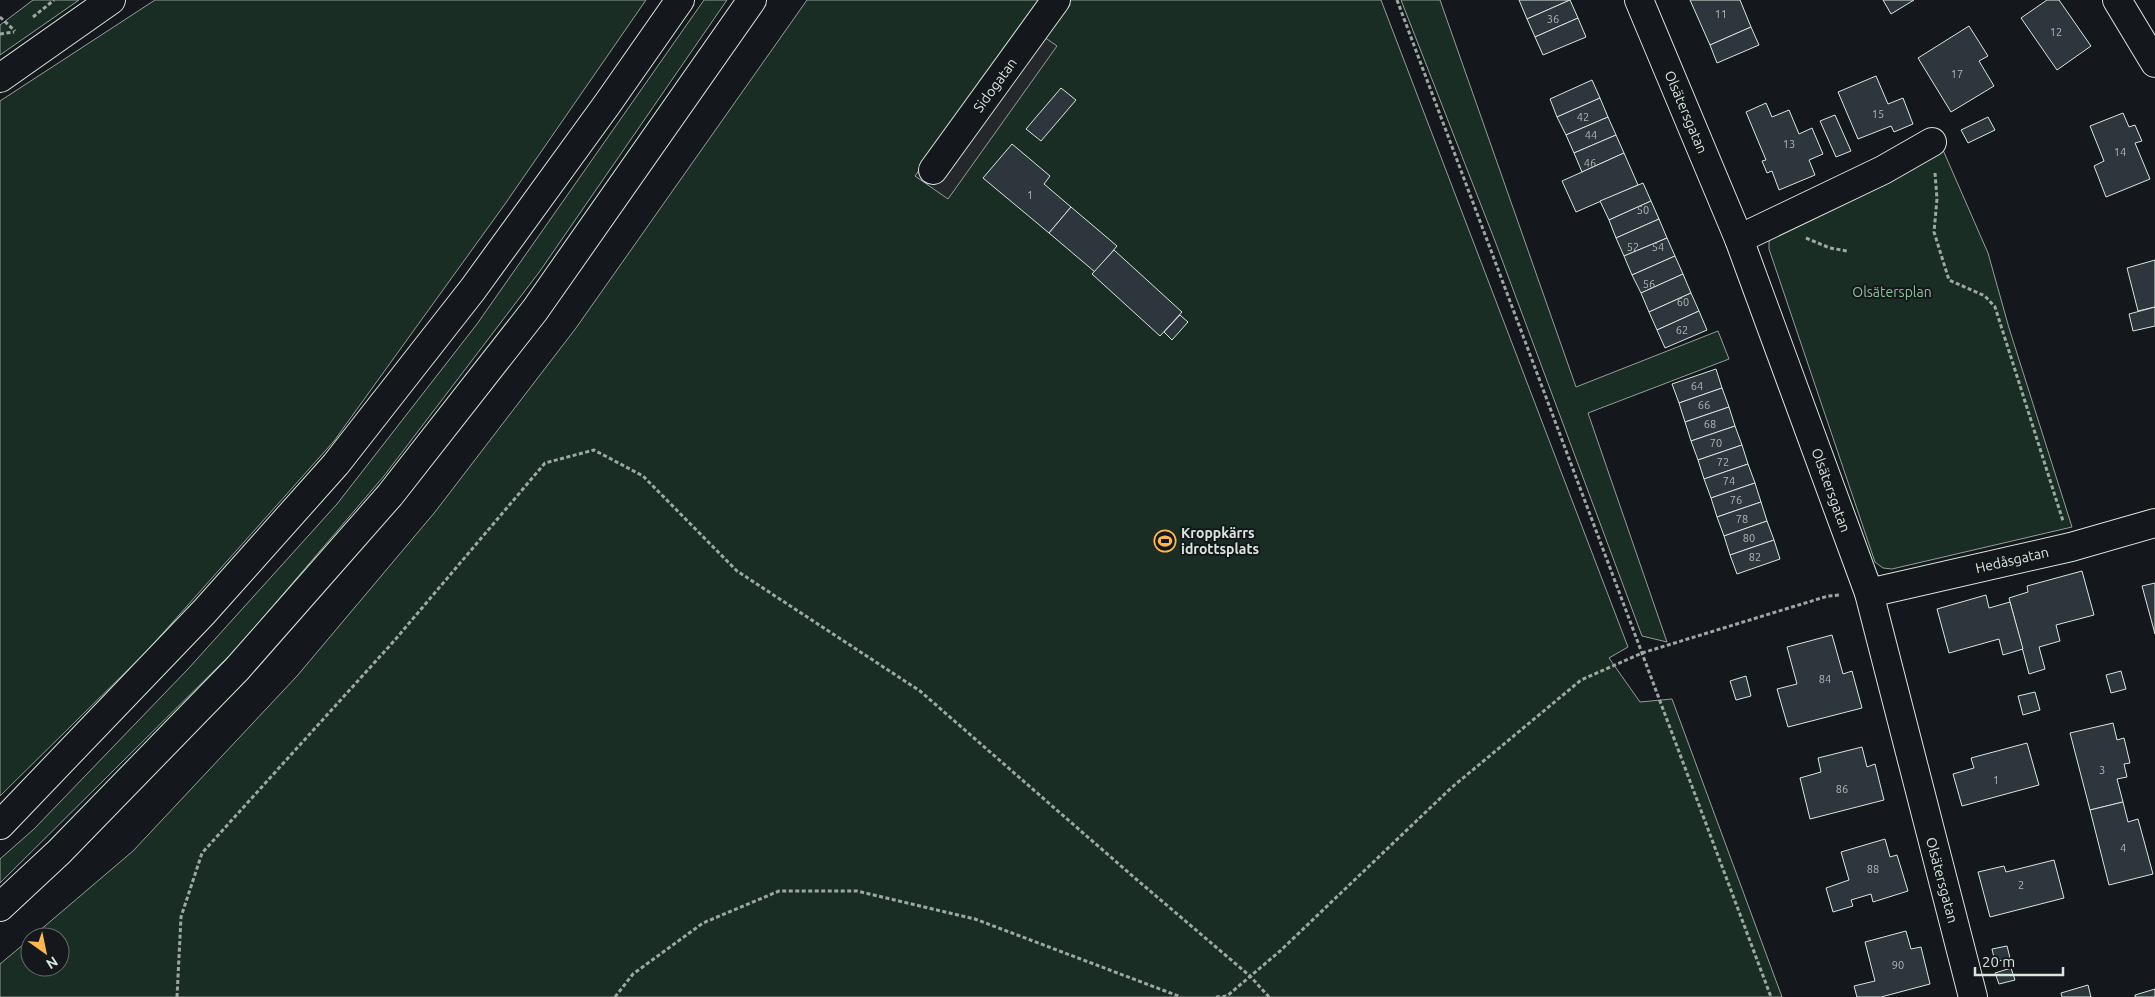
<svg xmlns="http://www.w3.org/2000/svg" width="2155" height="997" viewBox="0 0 2155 997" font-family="Ubuntu,sans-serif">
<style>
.green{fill:#1a2d24;stroke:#939e99}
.parking{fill:#24282b;stroke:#939e99}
.building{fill:#2c363c;stroke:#d8e6dc}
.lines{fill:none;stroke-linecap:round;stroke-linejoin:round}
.minor-casing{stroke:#d8e6dc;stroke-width:30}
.highway-casing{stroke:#d8e6dc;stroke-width:30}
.path{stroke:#9da8a2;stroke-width:3;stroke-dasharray:4 2.5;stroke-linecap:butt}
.minor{stroke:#14181c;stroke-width:28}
.highway{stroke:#14181c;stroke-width:28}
.labels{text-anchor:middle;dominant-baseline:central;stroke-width:4;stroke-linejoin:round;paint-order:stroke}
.number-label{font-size:11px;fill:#adbab4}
.street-label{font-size:14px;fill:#d8e6dc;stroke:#14181c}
.park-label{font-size:14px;fill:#8ac095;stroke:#14181c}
.poi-label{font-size:14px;font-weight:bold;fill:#d8e6dc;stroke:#14181c;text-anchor:start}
</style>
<rect width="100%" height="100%" fill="#14181c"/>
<g class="green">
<path d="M33 0H79L0 55V25Z"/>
<path d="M155 0H646L505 204 334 441 147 651 0 796V101Z"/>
<path d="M704 0H727L540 271 384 476 238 647 0 883V859L34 829 188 669 337 504 477 324Z"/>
<path d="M807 0H1381L1628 647 1609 658 1640 702 1672 699 1782 997H0V964L30 939V967H60V937H32L133 851 297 676 435 512 576 328Z"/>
<path d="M1401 0H1440L1576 387 1718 331 1729 359 1588 413 1667 642 1642 636 1495 241Z"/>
<path d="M1943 150 1988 253 2009 328 2072 527 1892 569 1883 568 1875 562 1769 249V241L1782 230Z"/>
</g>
<path class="parking" d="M1024 23 1057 46 948 199 915 176Z"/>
<g class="building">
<path d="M1519 0H1570L1527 19Z"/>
<path d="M1570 0 1578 18 1535 37 1527 19Z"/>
<path d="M1690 0H1740L1751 27 1710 45Z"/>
<path d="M1883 0H1914L1891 14Z"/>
<path d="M2047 0H2059L2091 46 2057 70 2021 18Z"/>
<path d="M1578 18 1586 37 1543 55 1535 37Z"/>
<path d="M1969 26 1988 56 1979 61 1994 86 1951 112 1918 58Z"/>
<path d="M1751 27 1759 45 1717 63 1710 45Z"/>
<path d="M1876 76 1888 104 1903 98 1913 124 1894 132 1891 126 1858 139 1838 92Z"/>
<path d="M1592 80 1600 98 1557 117 1550 99Z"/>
<path d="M1061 88 1076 100 1041 141 1026 129Z"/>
<path d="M1600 98 1608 117 1566 135 1557 117Z"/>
<path d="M1766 103 1772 117 1789 110 1799 134 1812 128 1823 154 1809 160 1815 175 1779 190 1772 171 1767 173 1762 161 1766 160 1746 112Z"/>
<path d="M2123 113 2129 127 2135 125 2142 141 2135 143 2150 179 2106 197 2094 166 2104 161 2090 126Z"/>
<path d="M1835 115 1851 151 1836 157 1820 121Z"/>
<path d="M1608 117 1616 135 1574 153 1566 135Z"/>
<path d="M1988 117 1995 130 1968 143 1961 130Z"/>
<path d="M1616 135 1624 153 1582 172 1574 153Z"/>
<path d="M1012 144 1050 176 1044 184 1071 207 1049 233 983 178Z"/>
<path d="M1624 153 1638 185 1576 212 1562 181Z"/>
<path d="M1643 183 1651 201 1609 220 1600 201Z"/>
<path d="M1651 201 1659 219 1616 238 1609 220Z"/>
<path d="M1071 207 1117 246 1095 272 1049 233Z"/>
<path d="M1659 219 1667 238 1624 256 1616 238Z"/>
<path d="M1667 238 1675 256 1632 275 1624 256Z"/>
<path d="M1114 250 1182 312 1160 336 1092 274Z"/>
<path d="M1675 256 1683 274 1641 293 1632 275Z"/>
<path d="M2155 260V307L2138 311 2127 268Z"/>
<path d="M1683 274 1691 293 1649 312 1641 293Z"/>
<path d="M1691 293 1699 311 1657 330 1649 312Z"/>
<path d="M2155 307V326L2133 331 2129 314Z"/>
<path d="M1699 311 1707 330 1665 348 1657 330Z"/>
<path d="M1180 315 1188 322 1172 340 1164 332Z"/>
<path d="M1716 369 1722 388 1679 403 1672 384Z"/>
<path d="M1722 388 1729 407 1685 422 1679 403Z"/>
<path d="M1729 407 1735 426 1691 441 1685 422Z"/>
<path d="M1735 426 1742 445 1698 460 1691 441Z"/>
<path d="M1742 445 1748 464 1704 479 1698 460Z"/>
<path d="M1748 464 1755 483 1711 498 1704 479Z"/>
<path d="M1755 483 1761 502 1717 517 1711 498Z"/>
<path d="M1761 502 1767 521 1724 536 1717 517Z"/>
<path d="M1767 521 1774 540 1730 555 1724 536Z"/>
<path d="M1774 540 1780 559 1737 574 1730 555Z"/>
<path d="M2082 571 2094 615 2056 625 2060 641 2039 647 2045 669 2029 674 2009 598 2028 592 2027 586Z"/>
<path d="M2155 583V634L2142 586Z"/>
<path d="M1986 595 1989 608 2010 602 2023 649 2003 655 1999 639 1949 653 1937 609Z"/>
<path d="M1832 635 1843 674 1852 671 1862 708 1788 727 1777 689 1797 684 1787 647Z"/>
<path d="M2121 671 2126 689 2111 693 2106 675Z"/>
<path d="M1746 676 1751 696 1736 700 1730 681Z"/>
<path d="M2035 692 2040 710 2023 715 2018 696Z"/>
<path d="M2113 723 2117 740 2124 738 2130 763 2124 764 2127 777 2117 779 2123 802 2090 810 2070 733Z"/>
<path d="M2027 743 2039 785 1962 806 1953 774 1974 768 1971 758Z"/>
<path d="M1862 747 1867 767 1875 764 1884 800 1810 819 1800 778 1821 772 1818 758Z"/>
<path d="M2123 802 2128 822 2138 819 2153 874 2109 885 2090 810Z"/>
<path d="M1885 839 1890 857 1897 855 1908 891 1873 902 1871 894 1851 900 1853 906 1833 912 1826 888 1849 880 1841 852Z"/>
<path d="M2054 860 2064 898 1990 917 1978 872 2004 866 2006 872Z"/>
<path d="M1906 931 1911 949 1921 947 1930 984 1881 997H1857L1854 986 1875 981 1865 942Z"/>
<path d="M2007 946 2010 958 1995 962 1992 949Z"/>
<path d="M2011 968 2015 980 1999 984 1995 973Z"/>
<path d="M2088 985 2091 997H2062L2061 993Z"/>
<path d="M2155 989V997H2135V995Z"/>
</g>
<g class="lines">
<g class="minor-casing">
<g id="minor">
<path d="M1639 0 1739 239 1869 593 1973 997"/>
<path d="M2117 0 2155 63"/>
<path d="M0 78 111 0"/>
<path d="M933 170 1056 0"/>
<path d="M1739 239 1883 170 1932 142"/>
<path d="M1869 593 2071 547 2155 523"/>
</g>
</g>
<g class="highway-casing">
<g id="highway">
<path d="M0 825 204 612 336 464 473 289 608 103 680 0"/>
<path d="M0 907 59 852 237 669 390 495 535 310 752 0"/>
</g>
</g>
<g class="path">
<path d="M1397 0 1771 997"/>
<path d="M0 17 15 31"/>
<path d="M33 17 54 0"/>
<path d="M0 34 14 32"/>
<path d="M1935 173 1937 199 1934 232 1949 280 1985 296 1995 307 2063 521"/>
<path d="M1806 238 1830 248 1847 251"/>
<path d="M177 997 181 917 202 853 394 641 545 463 594 450 643 476 737 571 920 691 1136 879 1250 976 1269 997"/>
<path d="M615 997 633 974 703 923 779 891H857L975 919 1181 997"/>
<path d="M1216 997 1227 996 1280 951 1451 788 1581 680 1642 653 1828 596 1840 595"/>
</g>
<use href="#minor" class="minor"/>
<use href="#highway" class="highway"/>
</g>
<defs>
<g id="stadium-ring" transform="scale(1.125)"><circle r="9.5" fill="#14181c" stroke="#ffb74d" stroke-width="1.5"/><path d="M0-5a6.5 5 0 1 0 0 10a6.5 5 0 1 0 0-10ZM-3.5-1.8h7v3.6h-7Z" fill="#ffb74d"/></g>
</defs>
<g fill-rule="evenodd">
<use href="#stadium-ring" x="1165" y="541"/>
</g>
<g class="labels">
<g class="number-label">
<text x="1721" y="14">11</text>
<text x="1553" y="19">36</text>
<text x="2056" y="32">12</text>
<text x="1957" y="74">17</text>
<text x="1878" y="114">15</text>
<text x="1583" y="117">42</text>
<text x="1591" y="135">44</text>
<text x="1789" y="144">13</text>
<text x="2120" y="152">14</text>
<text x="1590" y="163">46</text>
<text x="1030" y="195">1</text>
<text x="1643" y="210">50</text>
<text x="1633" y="247">52</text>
<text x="1658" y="247">54</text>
<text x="1649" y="284">56</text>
<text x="1683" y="302">60</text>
<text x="1682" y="330">62</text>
<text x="1697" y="386">64</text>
<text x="1704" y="405">66</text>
<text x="1710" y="424">68</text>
<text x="1716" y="443">70</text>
<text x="1723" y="462">72</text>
<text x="1729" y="481">74</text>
<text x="1736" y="500">76</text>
<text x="1742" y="519">78</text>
<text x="1749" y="538">80</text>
<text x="1755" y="557">82</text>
<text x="1825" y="679">84</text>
<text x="2102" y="770">3</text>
<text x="1996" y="780">1</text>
<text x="1842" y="789">86</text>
<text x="2123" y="848">4</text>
<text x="1873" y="869">88</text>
<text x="2021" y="885">2</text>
<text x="1898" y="965">90</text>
</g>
<g class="street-label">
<text transform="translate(995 85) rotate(-54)">Sidogatan</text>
<text transform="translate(1686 112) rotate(67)">Olsätersgatan</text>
<text transform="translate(1831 490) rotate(70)">Olsätersgatan</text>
<text transform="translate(2012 560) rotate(-13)">Hedåsgatan</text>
<text transform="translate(1942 880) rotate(75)">Olsätersgatan</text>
</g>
<g class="park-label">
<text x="1892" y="292">Olsätersplan</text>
</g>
<g class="poi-label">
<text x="1181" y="533">Kroppkärrs<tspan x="1181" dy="16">idrottsplats</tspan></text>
</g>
</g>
<g transform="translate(45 952) rotate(147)"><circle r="24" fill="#14181c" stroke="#626a69"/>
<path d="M0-4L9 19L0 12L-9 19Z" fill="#ffb74d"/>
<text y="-8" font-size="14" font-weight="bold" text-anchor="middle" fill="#d8e6dc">N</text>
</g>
<path d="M1975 967v8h88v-8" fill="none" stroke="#d8e6dc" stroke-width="2.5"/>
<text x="1982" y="967" font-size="15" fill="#d8e6dc" stroke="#14181c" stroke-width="4" paint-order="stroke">20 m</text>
</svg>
